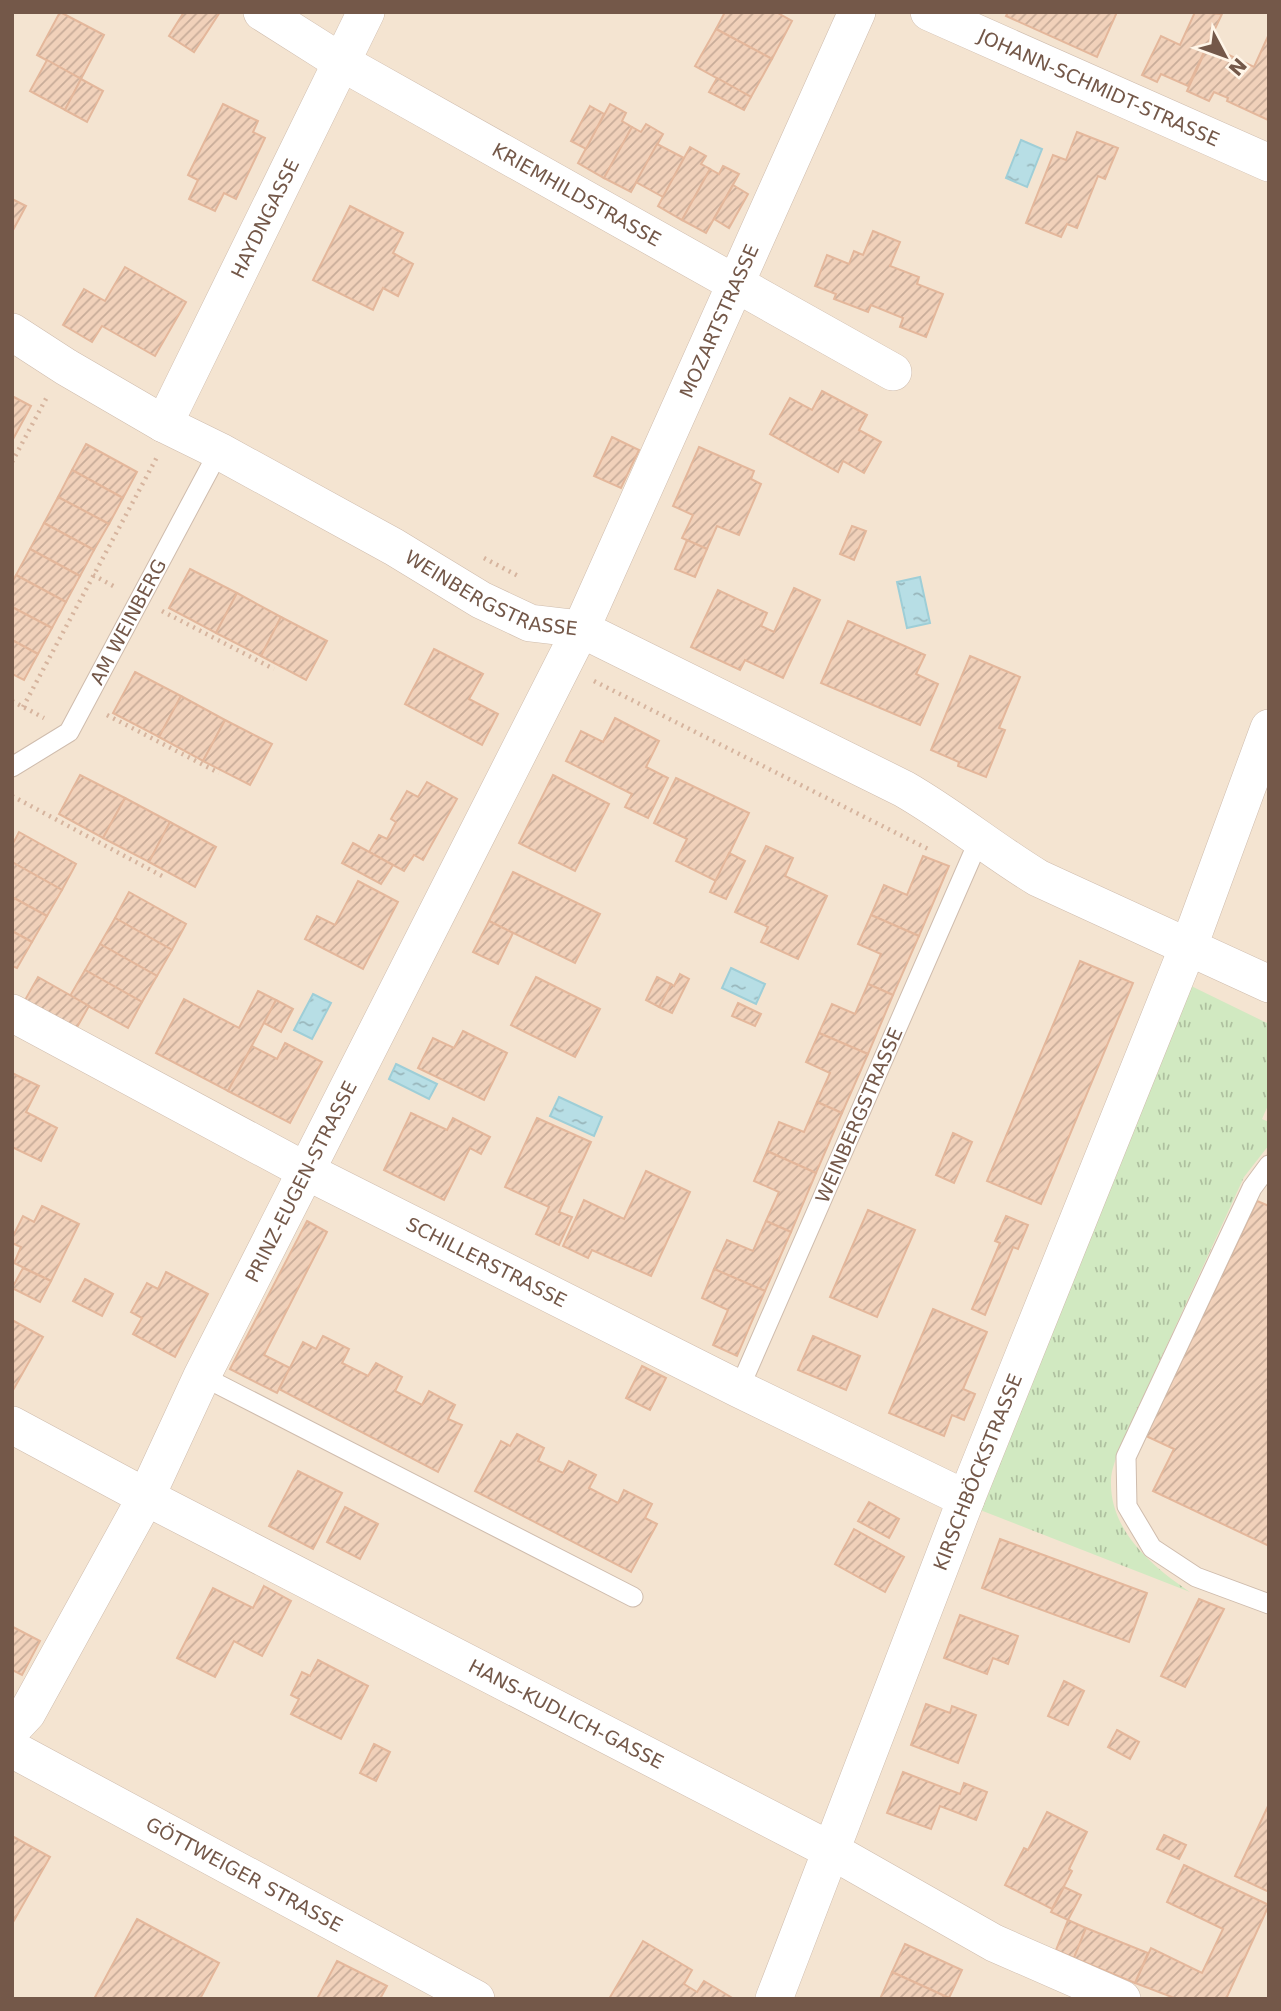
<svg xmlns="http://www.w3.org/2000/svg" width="1281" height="2011" viewBox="0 0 1281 2011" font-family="'DejaVu Sans',sans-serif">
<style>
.residential{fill:#f4e4d1}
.park{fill:url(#park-tufts)}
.water{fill:url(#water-ripples);stroke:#9eced7;stroke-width:2}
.building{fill:url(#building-hatch);stroke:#e4b79b;stroke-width:2}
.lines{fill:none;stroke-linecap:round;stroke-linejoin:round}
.service-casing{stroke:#cfbcad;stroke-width:21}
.minor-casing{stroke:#cfbcad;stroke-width:38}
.path{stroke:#d6b49e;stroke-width:4.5;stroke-dasharray:2 5;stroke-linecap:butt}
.service{stroke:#fff;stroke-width:19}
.minor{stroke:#fff;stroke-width:37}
.labels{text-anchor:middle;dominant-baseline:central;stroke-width:7;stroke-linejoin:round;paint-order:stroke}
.street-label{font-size:19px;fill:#745849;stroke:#fff6e9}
</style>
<defs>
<pattern id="park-tufts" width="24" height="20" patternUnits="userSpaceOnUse" patternTransform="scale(1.75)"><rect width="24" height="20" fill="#d1e9c1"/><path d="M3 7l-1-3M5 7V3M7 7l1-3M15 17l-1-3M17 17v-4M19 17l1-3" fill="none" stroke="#aec09f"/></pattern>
<pattern id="water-ripples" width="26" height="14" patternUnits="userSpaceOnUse" patternTransform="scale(1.75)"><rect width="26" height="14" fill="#b7dee5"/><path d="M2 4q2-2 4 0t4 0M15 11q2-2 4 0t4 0" fill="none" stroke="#99b7bc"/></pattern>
<pattern id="building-hatch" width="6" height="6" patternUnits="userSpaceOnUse" patternTransform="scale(1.75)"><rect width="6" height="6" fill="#f1d1ba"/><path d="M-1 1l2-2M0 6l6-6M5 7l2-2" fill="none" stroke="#c8ac99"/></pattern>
</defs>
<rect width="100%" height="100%" fill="#fcf2e3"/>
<rect class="residential" x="12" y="12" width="1257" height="1987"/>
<path class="park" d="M1183 982 1269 1024V1103L1262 1119 1269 1122V1145L1244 1177 1117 1454C1115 1462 1111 1472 1111 1480 1109 1531 1153 1567 1190 1592L975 1508Z"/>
<g class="water">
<path d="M1021 140 1042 149 1027 187 1006 178Z"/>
<path d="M920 577 930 623 907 628 897 582Z"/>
<path d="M731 968 765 984 756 1004 722 988Z"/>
<path d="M313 994 331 1003 312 1039 294 1030Z"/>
<path d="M396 1064 437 1084 429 1099 389 1079Z"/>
<path d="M559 1097 602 1117 594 1136 550 1116Z"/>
</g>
<g class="building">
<path d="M60 12 104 35 81 79 37 55Z"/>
<path d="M184 12H220L194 52 169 36Z"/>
<path d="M725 12H776L792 21 772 59 716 29Z"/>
<path d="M1008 12H1117L1097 57 1006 16Z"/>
<path d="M1195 12 1222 14 1188 86 1161 74 1157 82 1142 75 1161 36 1180 45Z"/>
<path d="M716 29 772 59 751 97 695 66Z"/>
<path d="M1269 34 1268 120 1227 101 1228 98 1214 92 1209 101 1187 91 1208 45 1254 67Z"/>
<path d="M47 60 81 79 65 110 30 91Z"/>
<path d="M717 78 751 97 744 110 709 92Z"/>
<path d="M81 79 103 91 87 122 65 110Z"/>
<path d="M223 104 258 121 253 132 265 138 236 199 224 193 215 211 189 199 198 180 188 175Z"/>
<path d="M610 104 626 113 622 121 632 127 604 178 578 163Z"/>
<path d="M590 106 604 114 586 149 571 141Z"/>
<path d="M646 124 663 134 631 192 604 178 632 127 641 132Z"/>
<path d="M1077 132 1118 148 1105 179 1098 176 1077 228 1067 224 1061 237 1026 223 1053 155 1066 160Z"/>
<path d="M657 144 684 158 663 197 636 182Z"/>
<path d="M690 147 706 156 701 164 710 169 682 220 658 206Z"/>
<path d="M723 166 739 174 706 233 682 220 710 169 719 174Z"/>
<path d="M733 185 748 194 729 228 714 219Z"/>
<path d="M12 199 26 206 12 232Z"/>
<path d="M350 206 403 233 393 253 413 264 398 296 383 288 373 310 313 280Z"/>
<path d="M873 231 900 242 890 266 919 277 917 284 943 294 926 337 900 327 903 318 871 305 868 312 834 299 836 294 815 286 827 255 849 264 854 251 863 255Z"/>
<path d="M125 267 186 302 155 356 102 326 92 342 63 325 84 289 105 301Z"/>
<path d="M822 391 867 415 859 430 881 442 864 473 843 461 838 472 770 434 790 398 812 410Z"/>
<path d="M12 396 31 406 12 441Z"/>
<path d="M612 437 639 450 621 488 594 476Z"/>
<path d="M86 444 137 472 123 498 72 470Z"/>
<path d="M699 447 754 471 751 479 761 484 739 535 717 526 707 549 682 538 693 515 673 506Z"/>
<path d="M72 470 123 498 109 524 58 497Z"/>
<path d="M58 497 109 524 94 550 44 523Z"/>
<path d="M44 523 94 550 80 576 30 549Z"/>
<path d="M852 526 866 531 854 560 840 554Z"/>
<path d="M687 540 707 549 695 577 675 569Z"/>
<path d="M30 549 80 576 66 602 16 575Z"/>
<path d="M190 569 237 593 216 633 169 608Z"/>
<path d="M16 575 66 602 52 628 12 607V582Z"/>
<path d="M794 588 820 600 783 678 745 660 740 670 691 647 718 590 767 613 761 626 774 632Z"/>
<path d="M237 593 281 617 261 656 216 633Z"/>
<path d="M12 607 52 628 38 654 12 640Z"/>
<path d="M281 617 327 641 306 680 261 656Z"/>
<path d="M848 621 925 655 916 674 938 684 920 725 821 683Z"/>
<path d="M12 640 38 654 24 680 12 674Z"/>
<path d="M434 649 483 674 469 699 498 714 482 745 405 704Z"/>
<path d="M970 656 1020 677 999 728 1005 730 986 777 958 766 959 762 931 750Z"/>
<path d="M135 672 181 696 159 737 113 713Z"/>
<path d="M181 696 225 720 203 761 159 737Z"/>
<path d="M615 718 659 741 646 767 668 778 648 818 625 807 632 794 566 761 581 731 603 742Z"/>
<path d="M225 720 272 744 250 785 203 761Z"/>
<path d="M80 775 125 798 103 838 59 814Z"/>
<path d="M553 775 609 804 575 871 519 843Z"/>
<path d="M676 778 749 813 716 881 676 861 687 839 654 823Z"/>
<path d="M427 782 457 799 423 860 414 855 404 871 369 852 379 835 387 839 396 822 391 819 407 791 418 797Z"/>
<path d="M125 798 170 822 149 862 103 838Z"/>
<path d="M170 822 216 847 195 887 149 862Z"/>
<path d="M19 832 76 864 62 890 12 862V845Z"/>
<path d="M353 843 393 865 381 884 342 863Z"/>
<path d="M766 846 793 858 785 876 827 896 798 959 761 942 768 927 735 912Z"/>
<path d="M729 853 745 861 726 899 710 892Z"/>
<path d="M923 856 949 866 919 936 871 915 884 885 907 895Z"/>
<path d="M12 862 62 890 47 916 12 897Z"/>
<path d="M513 872 600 914 575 963 489 921Z"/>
<path d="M358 881 398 902 363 969 305 939 317 916 335 925Z"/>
<path d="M129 892 186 924 172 950 115 918Z"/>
<path d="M12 897 47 916 32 942 12 931Z"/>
<path d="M871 915 919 936 893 995 868 984 881 954 858 944Z"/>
<path d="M115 918 172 950 157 976 100 944Z"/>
<path d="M489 921 513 933 498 964 473 952Z"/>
<path d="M12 931 32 942 17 968 12 966Z"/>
<path d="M100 944 157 976 142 1002 85 970Z"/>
<path d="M1080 961 1133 983 1041 1204 987 1181Z"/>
<path d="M85 970 142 1002 128 1028 70 996Z"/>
<path d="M680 974 689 979 672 1013 659 1007 671 984 674 986Z"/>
<path d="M38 977 89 1006 76 1029 25 1000Z"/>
<path d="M536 977 600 1009 575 1057 511 1025Z"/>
<path d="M657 977 671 984 659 1007 646 1000Z"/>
<path d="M868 984 893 995 868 1054 819 1033 832 1004 855 1014Z"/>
<path d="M258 991 276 1000 228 1091 156 1053 184 999 239 1028Z"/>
<path d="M276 1000 293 1009 281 1032 264 1023Z"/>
<path d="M738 1003 761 1014 755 1026 732 1016Z"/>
<path d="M463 1031 507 1053 484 1100 418 1068 433 1038 454 1048Z"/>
<path d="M819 1033 868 1054 842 1113 817 1102 830 1073 806 1062Z"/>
<path d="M285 1043 322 1062 290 1123 228 1091 252 1046 277 1059Z"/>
<path d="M12 1073 39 1086 26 1112 57 1128 41 1161 12 1147Z"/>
<path d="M817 1102 842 1113 816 1173 767 1151 779 1122 804 1132Z"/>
<path d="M411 1113 447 1130 453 1118 490 1137 481 1154 470 1148 444 1200 384 1170Z"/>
<path d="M537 1118 591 1142 559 1212 572 1217 559 1245 536 1234 549 1207 505 1187Z"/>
<path d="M953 1133 972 1142 954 1183 936 1175Z"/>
<path d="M767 1151 816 1173 791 1232 766 1221 779 1192 754 1181Z"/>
<path d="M646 1171 690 1192 651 1276 592 1250 588 1258 563 1246 584 1200 624 1219Z"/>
<path d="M1257 1201 1269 1206V1546L1153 1491 1174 1449 1146 1436Z"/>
<path d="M42 1206 79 1224 51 1281 14 1263 21 1247 12 1243V1238L23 1216 34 1222Z"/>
<path d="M868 1210 915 1230 877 1317 830 1297Z"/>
<path d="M1006 1216 1028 1225 1018 1249 1013 1247 985 1315 972 1309 1000 1243 995 1241Z"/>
<path d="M307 1221 327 1232 264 1355 290 1368 277 1393 230 1369Z"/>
<path d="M766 1221 791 1232 765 1291 714 1269 727 1240 753 1251Z"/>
<path d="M23 1268 51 1281 40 1302 12 1288Z"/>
<path d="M714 1269 765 1291 737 1356 713 1345 728 1310 702 1298Z"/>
<path d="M166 1272 208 1294 175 1357 133 1334 142 1318 131 1312 147 1283 158 1289Z"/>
<path d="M85 1279 113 1294 102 1316 73 1301Z"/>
<path d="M933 1309 987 1332 963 1389 975 1394 964 1420 952 1415 944 1436 889 1413Z"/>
<path d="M12 1320 43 1337 12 1392Z"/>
<path d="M323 1336 349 1349 342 1363 368 1376 376 1363 402 1377 395 1391 422 1405 429 1391 455 1405 448 1419 462 1425 438 1472 279 1389 303 1342 316 1349Z"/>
<path d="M813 1336 860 1356 846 1390 798 1370Z"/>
<path d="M642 1366 666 1378 650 1410 626 1398Z"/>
<path d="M517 1434 544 1448 538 1461 563 1473 569 1461 596 1475 589 1488 618 1503 624 1490 652 1504 645 1518 657 1524 631 1572 475 1491 501 1441 510 1446Z"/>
<path d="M298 1471 342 1493 313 1549 269 1526Z"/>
<path d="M869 1502 899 1519 889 1538 858 1521Z"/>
<path d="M345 1507 378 1524 360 1559 327 1542Z"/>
<path d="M854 1529 904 1557 885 1592 835 1564Z"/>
<path d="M1000 1539 1147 1593 1129 1642 982 1588Z"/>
<path d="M264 1586 291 1601 262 1656 234 1641 215 1677 177 1658 213 1588 253 1608Z"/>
<path d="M1199 1599 1224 1609 1185 1687 1161 1676Z"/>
<path d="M960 1615 1018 1636 1008 1664 993 1658 987 1674 944 1658Z"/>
<path d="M13 1627 40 1641 22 1675 12 1670Z"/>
<path d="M318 1660 368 1686 341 1739 291 1714 299 1699 291 1695 302 1672 310 1676Z"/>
<path d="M1064 1681 1084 1691 1068 1725 1048 1716Z"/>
<path d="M926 1704 950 1713 952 1706 976 1715 958 1763 911 1745Z"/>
<path d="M1117 1730 1139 1742 1130 1759 1108 1747Z"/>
<path d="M374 1744 390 1752 376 1781 360 1773Z"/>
<path d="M903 1772 960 1794 964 1783 987 1792 976 1820 940 1806 931 1829 887 1813Z"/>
<path d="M1269 1804V1892L1235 1876Z"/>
<path d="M1047 1812 1087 1832 1069 1869 1072 1871 1052 1909 1005 1885 1024 1848 1028 1850Z"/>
<path d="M1164 1835 1186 1845 1179 1859 1157 1849Z"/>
<path d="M12 1836 50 1857 12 1924Z"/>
<path d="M1184 1865 1269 1905 1226 1999H1177L1135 1983 1151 1948 1202 1973 1223 1929 1167 1902Z"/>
<path d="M1064 1887 1081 1895 1068 1920 1051 1912Z"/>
<path d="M137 1919 219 1963 200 1999H94Z"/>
<path d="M1068 1920 1086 1928 1074 1958 1056 1950Z"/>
<path d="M1086 1928 1148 1953 1135 1983 1074 1958Z"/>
<path d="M643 1941 692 1970 684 1984 697 1992 704 1981 734 1999H609Z"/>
<path d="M905 1944 962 1970 949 1998 892 1972Z"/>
<path d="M337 1961 387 1986 380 1999H317Z"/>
<path d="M892 1972 949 1998V1999H880Z"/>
</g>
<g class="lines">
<g class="service-casing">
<g id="service">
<path id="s1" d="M12 767 69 732 219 451"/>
<path d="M1269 1165 1252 1188 1126 1457 1127 1506 1152 1548 1196 1577 1269 1604"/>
<path d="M202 1376 633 1597"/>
<path id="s2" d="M739 1389 979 840"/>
</g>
</g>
<g class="minor-casing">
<g id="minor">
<path id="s3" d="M262 12 341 62 893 372"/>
<path id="s4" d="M929 12 1269 163"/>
<path id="s5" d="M12 332 66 367 164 424 219 451 394 547 481 600 530 623 581 629 904 789C951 816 992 850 1038 878L1269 984"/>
<path id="s6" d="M164 424 366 12"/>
<path id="s7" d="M12 1013 306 1171 739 1389 966 1499"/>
<path id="s8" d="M12 1425 146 1497 832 1851 994 1943 1122 1999"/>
<path id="s9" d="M12 1729 27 1713 146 1497 202 1376 581 629 857 12"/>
<path id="s10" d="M12 1749 476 1999"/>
<path id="s11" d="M774 1999 966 1499 1196 927 1269 728"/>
</g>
</g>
<g class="path">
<path d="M12 462 48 395"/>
<path d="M484 558 520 577"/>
<path d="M93 575 117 588"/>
<path d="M162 611 274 669"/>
<path d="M594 681 930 850"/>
<path d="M12 701 44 718"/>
<path d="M23 707 157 457"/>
<path d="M107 715 219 773"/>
<path d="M12 796 164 877"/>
</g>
<use href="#service" class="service"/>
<use href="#minor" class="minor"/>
</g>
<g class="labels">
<g class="street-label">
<text stroke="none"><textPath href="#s4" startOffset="186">JOHANN-SCHMIDT-STRASSE</textPath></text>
<text stroke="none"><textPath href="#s3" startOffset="364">KRIEMHILDSTRASSE</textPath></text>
<text stroke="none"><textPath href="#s6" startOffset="229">HAYDNGASSE</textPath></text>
<text stroke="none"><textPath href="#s9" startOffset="1577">MOZARTSTRASSE</textPath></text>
<text stroke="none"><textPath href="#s5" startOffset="548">WEINBERGSTRASSE</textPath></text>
<text stroke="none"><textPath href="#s1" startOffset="192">AM WEINBERG</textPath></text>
<text stroke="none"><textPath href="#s2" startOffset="299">WEINBERGSTRASSE</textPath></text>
<text stroke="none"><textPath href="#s9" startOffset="620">PRINZ-EUGEN-STRASSE</textPath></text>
<text stroke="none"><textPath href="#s7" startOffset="536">SCHILLERSTRASSE</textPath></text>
<text stroke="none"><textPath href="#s11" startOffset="565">KIRSCHBÖCKSTRASSE</textPath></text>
<text stroke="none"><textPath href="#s8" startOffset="625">HANS-KUDLICH-GASSE</textPath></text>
<text stroke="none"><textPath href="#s10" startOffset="264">GÖTTWEIGER STRASSE</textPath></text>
</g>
</g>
<rect width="1281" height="2011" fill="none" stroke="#745849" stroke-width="28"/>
<g transform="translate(1225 56) rotate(131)" stroke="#fff6e9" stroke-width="5" paint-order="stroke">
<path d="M0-5L12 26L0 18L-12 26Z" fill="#745849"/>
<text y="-10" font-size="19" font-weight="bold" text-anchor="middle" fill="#745849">N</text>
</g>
</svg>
